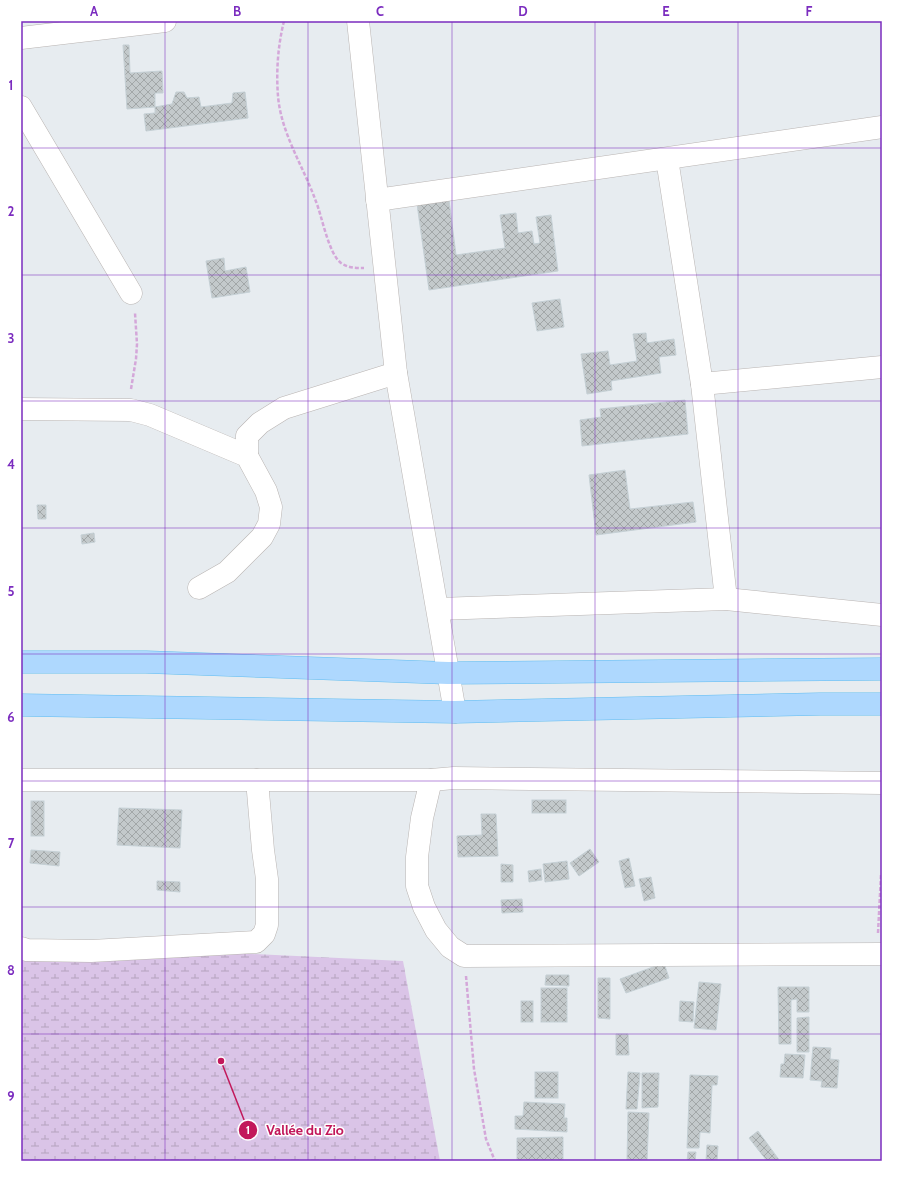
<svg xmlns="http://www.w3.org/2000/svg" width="903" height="1182" viewBox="0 0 903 1182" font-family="Cabin,sans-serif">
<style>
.wetland{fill:url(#wetland-marsh)}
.building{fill:url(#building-cross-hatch);stroke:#c5d0d5}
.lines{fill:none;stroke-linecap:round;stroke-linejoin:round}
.minor-casing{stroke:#b9b4b2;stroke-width:23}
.primary-casing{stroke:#60bdf0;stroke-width:23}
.path{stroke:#d4a7d9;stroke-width:2.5;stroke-dasharray:4 2;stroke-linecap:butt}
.minor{stroke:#fff;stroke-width:22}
.primary{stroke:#aed8fe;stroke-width:22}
.grid{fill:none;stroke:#7b2cbf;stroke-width:1;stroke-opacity:0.55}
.leader{fill:none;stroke:#c2185b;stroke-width:1.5}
.callout-dot{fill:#c2185b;stroke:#fff;stroke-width:1.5}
.mark-label{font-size:12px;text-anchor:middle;font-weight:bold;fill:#fff}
.callout-label{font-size:14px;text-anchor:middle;font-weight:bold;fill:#c2185b;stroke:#fff;stroke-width:3;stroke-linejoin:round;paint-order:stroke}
.neatline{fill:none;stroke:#7b2cbf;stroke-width:1.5}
.grid-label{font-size:13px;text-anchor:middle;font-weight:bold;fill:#7b2cbf}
</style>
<defs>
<pattern id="wetland-marsh" width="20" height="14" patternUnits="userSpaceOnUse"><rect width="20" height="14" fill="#dac4e7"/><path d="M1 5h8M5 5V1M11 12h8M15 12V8" fill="none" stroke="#b5a3be"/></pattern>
<pattern id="building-cross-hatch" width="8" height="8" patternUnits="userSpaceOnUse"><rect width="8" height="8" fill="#c3c9cb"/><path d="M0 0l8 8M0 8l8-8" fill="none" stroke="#a2a7a8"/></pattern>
</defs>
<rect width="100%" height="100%" fill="#e7ecf0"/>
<path class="wetland" d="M21 947 124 948 403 961 440 1161H21Z"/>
<g class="building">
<path d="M123 45H129L130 73 162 71 163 93H155V107L127 109Z"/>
<path d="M176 92H184L187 98 199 97 201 107 232 103 233 93 245 92 248 118 146 131 144 114 155 113V107L172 104Z"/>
<path d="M449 200 456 255 505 248 500 215 516 213 518 233 532 231 534 244 540 243 536 217 551 215 558 271 429 290 417 204Z"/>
<path d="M224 258 225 271 246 267 250 292 212 298 206 261Z"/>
<path d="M560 299 564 327 537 331 532 303Z"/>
<path d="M646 333 647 343 674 339 676 355 659 357 661 373 611 381 612 390 587 394 581 354 608 351 610 365 637 361 633 334Z"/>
<path d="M685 400 688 434 582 446 580 420 601 417 600 409Z"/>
<path d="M625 470 630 509 693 502 696 522 596 535 589 475Z"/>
<path d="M37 505H46V519H38Z"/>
<path d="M94 533 95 542 82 544 81 535Z"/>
<rect x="532" y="800" width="34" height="13"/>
<rect x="31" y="801" width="13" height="35"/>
<path d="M119 808 182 810 180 848 117 845Z"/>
<path d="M481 814H496L498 856 458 857 457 836 482 835Z"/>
<path d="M590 849 599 862 579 876 570 863Z"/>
<path d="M31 850 60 852 59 866 30 863Z"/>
<path d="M629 858 635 886 625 888 619 861Z"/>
<path d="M567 861 569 879 545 882 543 864Z"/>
<path d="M501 864 513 865V882H501Z"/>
<path d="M541 869 542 880 529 882 528 871Z"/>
<path d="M651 877 655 898 644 901 639 879Z"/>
<path d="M157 881 180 882V892L157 890Z"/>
<path d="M522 899 523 912 502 913 501 900Z"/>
<path d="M664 963 669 978 626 993 620 979Z"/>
<path d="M546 975H569V986L545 985Z"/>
<path d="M598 978H610V1019L598 1018Z"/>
<path d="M699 982 721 984 716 1030 694 1028Z"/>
<path d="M778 987H809V1012H797V999L791 1000V1044H779Z"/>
<rect x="541" y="988" width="26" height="34"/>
<rect x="521" y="1001" width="12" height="21"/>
<path d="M680 1001 694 1002 693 1022 679 1021Z"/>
<path d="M809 1017V1052H797V1018Z"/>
<path d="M616 1034H628L629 1055H616Z"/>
<path d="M813 1047 831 1048 830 1059 839 1060 837 1088 821 1087 822 1081 810 1080Z"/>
<path d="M785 1054 805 1055 803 1078 780 1077 781 1064H784Z"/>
<rect x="535" y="1072" width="23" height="26"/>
<path d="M628 1072 640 1073 637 1109H626Z"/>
<path d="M642 1073H659L658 1107 642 1108Z"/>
<path d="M690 1075 718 1076 717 1085H712L710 1133 700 1132 699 1148H687Z"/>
<path d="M524 1102 565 1104 564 1118H567V1132L515 1129V1116H523Z"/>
<path d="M628 1112 649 1113 647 1161H627Z"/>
<path d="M758 1131 780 1161H767L749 1138Z"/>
<path d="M563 1137V1161H517V1138Z"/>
<path d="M707 1145 718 1146 717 1161H706Z"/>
<path d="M688 1152H696L695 1161H687Z"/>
</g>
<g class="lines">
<g class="minor-casing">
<g id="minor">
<path d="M358 21 396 373 455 712"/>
<path d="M21 38 165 21"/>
<path d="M21 107 131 293"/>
<path d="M667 159 702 384 726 599"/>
<path d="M377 200 882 127"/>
<path d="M702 384 882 367"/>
<path d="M21 409 131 410 150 415 247 456 266 491 271 507 269 524 262 537 227 572 199 588"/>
<path d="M247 456V436L260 423 284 408 396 373"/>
<path d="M438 609 726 599 882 615"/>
<path d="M21 780H431L454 778 882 783"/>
<path d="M431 780 422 818 417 857V886L424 907 436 930 450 947 464 956 882 954"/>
<path d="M21 948 27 950 91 951 256 942 264 934 267 925V879L263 850 257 780"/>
</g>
</g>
<g class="primary-casing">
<g id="primary">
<path d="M21 662H146L448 673 882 669"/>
<path d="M21 705 455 712 820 704H882"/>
</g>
</g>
<g class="path">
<path d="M284 21C278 45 276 71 278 96 281 133 303 166 315 199 322 215 328 253 341 263 348 268 356 268 364 268"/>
<path d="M131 389 136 359 137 344 135 313"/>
<path d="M878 933 881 875"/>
<path d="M466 976 474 1069 486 1139 495 1161"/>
</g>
<use href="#minor" class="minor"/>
<use href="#primary" class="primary"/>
</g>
<path class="grid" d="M165 21V1161M308 21V1161M452 21V1161M595 21V1161M738 21V1161M21 148H882M21 275H882M21 401H882M21 528H882M21 654H882M21 781H882M21 907H882M21 1034H882"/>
<path class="leader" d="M221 1061L248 1130"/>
<g class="callout-dot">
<circle cx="221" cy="1061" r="4"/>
<circle cx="248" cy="1130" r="10"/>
</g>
<g class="mark-label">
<text x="248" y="1134">1</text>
</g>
<g class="callout-label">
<text x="305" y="1135">Vallée du Zio</text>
</g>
<rect width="903" height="1182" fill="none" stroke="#ffffff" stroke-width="44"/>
<rect x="22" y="22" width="859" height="1138" class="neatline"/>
<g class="grid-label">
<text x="94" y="16">A</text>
<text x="237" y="16">B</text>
<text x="380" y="16">C</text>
<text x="523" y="16">D</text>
<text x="666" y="16">E</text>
<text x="809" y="16">F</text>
<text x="11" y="90">1</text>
<text x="11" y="216">2</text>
<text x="11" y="343">3</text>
<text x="11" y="469">4</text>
<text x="11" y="596">5</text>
<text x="11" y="722">6</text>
<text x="11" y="848">7</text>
<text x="11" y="975">8</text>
<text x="11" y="1101">9</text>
</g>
</svg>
